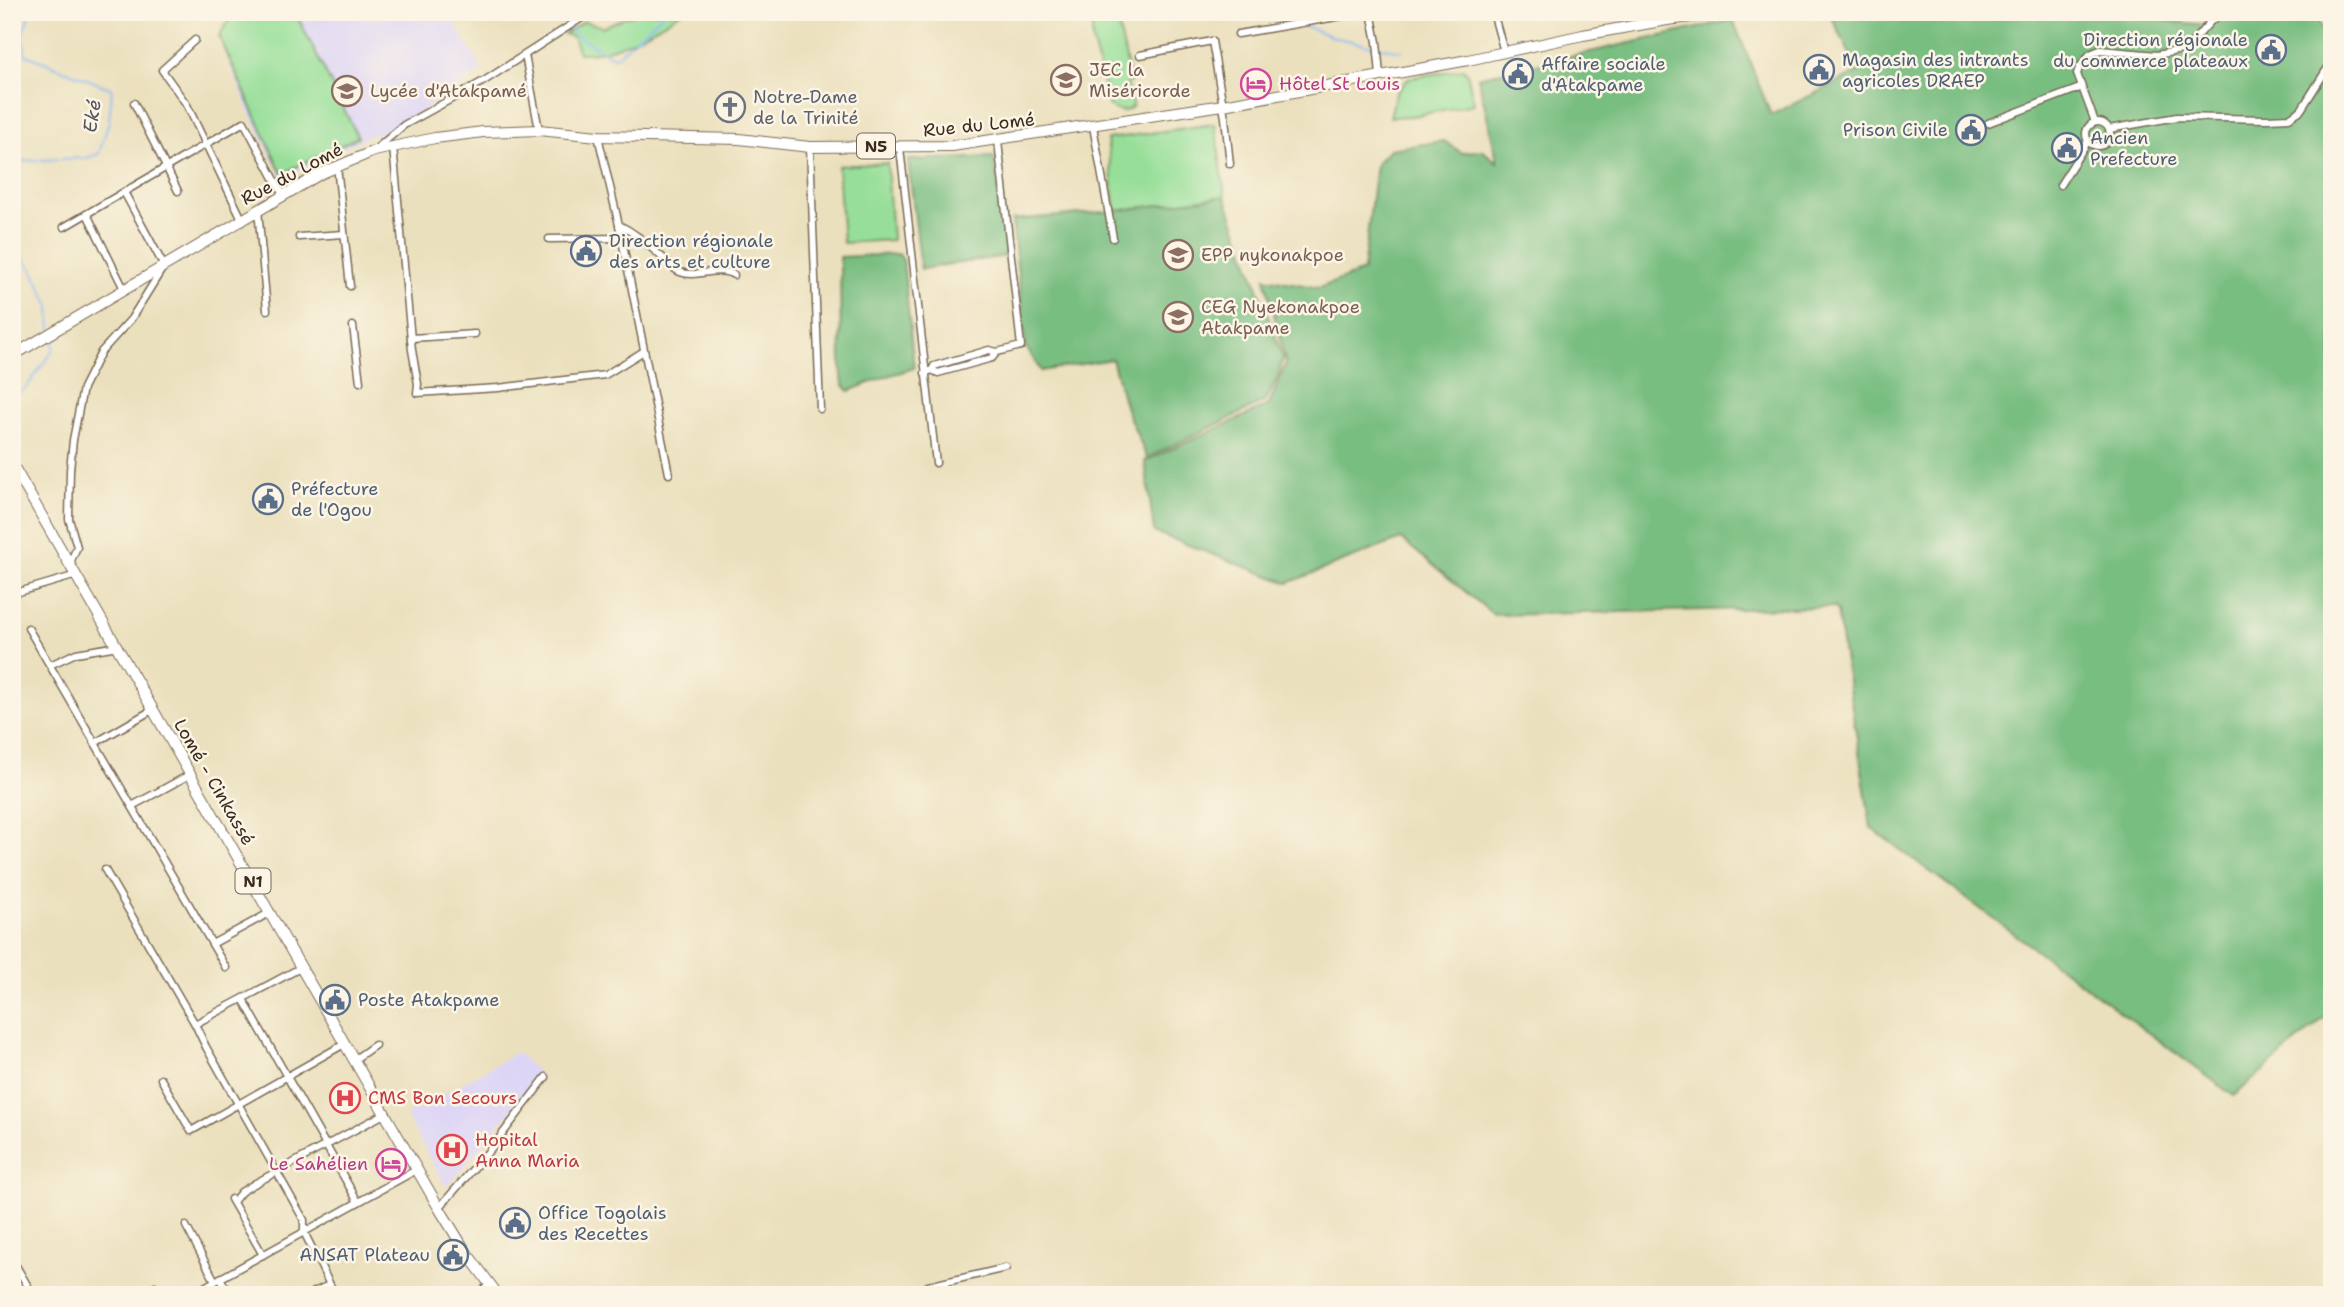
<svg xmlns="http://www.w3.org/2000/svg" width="2344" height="1307" viewBox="0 0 2344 1307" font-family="'Shantell Sans',sans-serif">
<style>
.built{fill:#ddd5f6}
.green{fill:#97df99;stroke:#69845c;stroke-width:2}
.forest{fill:#79be81;stroke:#5a7450;stroke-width:2}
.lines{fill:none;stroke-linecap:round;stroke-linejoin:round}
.stream{stroke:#86b7f2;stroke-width:2}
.minor-casing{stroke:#796a56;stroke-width:9}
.primary-casing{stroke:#796a56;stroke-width:12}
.trunk-casing{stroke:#796a56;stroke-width:12}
.minor{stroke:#fff;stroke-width:6}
.primary{stroke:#fff;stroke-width:10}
.trunk{stroke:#fff;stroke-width:10}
.labels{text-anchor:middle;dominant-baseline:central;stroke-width:5;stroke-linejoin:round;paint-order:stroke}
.shield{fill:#fcf5e5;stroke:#75675a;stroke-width:2}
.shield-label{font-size:16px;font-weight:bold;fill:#3b2a1e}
.service-label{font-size:18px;fill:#4e5e75;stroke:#fcf5e5;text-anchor:start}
.education-label{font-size:18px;fill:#785e54;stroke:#fcf5e5;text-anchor:start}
.hotel-label{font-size:18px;fill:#b23c85;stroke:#fcf5e5;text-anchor:start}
.worship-label{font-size:18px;fill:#5b616d;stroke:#fcf5e5;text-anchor:start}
.street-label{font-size:18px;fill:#3b2a1e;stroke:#fcf5e5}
.health-label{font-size:18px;fill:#be3a42;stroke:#fcf5e5;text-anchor:start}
.water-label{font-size:19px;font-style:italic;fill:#52545e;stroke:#fcf5e5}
</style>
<rect width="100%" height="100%" fill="#fcf5e5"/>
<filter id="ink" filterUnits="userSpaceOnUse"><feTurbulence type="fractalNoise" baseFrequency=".0143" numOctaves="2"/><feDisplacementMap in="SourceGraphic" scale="14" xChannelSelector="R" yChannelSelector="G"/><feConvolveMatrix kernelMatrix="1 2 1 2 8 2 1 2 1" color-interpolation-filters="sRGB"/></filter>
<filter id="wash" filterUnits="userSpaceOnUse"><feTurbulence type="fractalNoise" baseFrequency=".00686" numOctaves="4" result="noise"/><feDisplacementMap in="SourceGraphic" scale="28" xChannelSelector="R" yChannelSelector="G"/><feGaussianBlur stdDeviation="1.57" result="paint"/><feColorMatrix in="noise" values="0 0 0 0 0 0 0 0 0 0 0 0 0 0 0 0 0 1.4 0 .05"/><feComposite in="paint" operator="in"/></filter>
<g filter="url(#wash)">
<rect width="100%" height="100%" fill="#ebe0bd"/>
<g class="built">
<path d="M234 12H448L482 70 426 108 390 129 366 137 290 175 281 176 251 115 218 36Z"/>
<path d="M517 1052 539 1074V1077L448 1186 445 1185 406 1115Z"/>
</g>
<g class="green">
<path d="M234 12H295L358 137 286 172H281L219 36Z"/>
<path d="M637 12H682C651 30 616 55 579 53L573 37 564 34 584 21 603 27Z"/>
<path d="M1108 12H1134L1123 17 1118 23 1131 82 1127 84 1133 106C1125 114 1117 112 1109 106L1092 39V23Z"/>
<path d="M1463 69 1467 73 1474 104 1413 116 1390 117 1396 93 1409 78Z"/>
<path d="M1215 124 1225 196 1116 211 1107 139Z"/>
<path d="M887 163 892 240 843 243 838 166Z"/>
</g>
<g class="forest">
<path d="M1829 12H2124L2139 18 2206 25 2229 12H2311C2323 26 2328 42 2332 59V1011L2234 1096 1871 828 1837 611 1833 607 1494 615 1401 539 1288 583 1154 532 1145 461 1269 405 1286 363 1265 278 1319 288 1363 271 1376 164 1390 149 1444 141 1462 153 1482 150 1498 163 1478 77 1733 20 1771 115 1859 72Z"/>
<path d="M994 157 1006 256 921 269 908 160Z"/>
<path d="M1225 196 1283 358 1278 377 1266 401 1147 458 1126 409 1112 359 1041 371 1026 347 1012 220 1116 211Z"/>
<path d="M899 254 903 260 914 368 884 377 849 391 843 384 841 366 840 257Z"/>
</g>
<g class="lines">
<g class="stream">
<path d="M561 12C572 38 581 37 601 50 608 54 608 56 616 57L665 12"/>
<path d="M1046 12 1050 21 1075 25 1101 12"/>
<path d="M1269 12 1278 18 1293 22"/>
<path d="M1305 26 1333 37 1373 46"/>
<path d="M1379 47 1402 51"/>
<path d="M12 164 18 161 86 158 99 154 109 121 112 90 110 88 26 55 22 35 31 12"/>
<path d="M12 244 32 269 50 306 51 329"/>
<path d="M12 397 26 388 52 352 54 347 52 338"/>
</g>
</g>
</g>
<g filter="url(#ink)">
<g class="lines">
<g class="minor-casing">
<g id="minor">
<path d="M1371 12 1377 42 1380 75"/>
<path d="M1493 12 1504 52"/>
<path d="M2323 12 2332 15"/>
<path d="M1238 34 1365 12"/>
<path d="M195 40 162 70 187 105 242 219"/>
<path d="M525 55 539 130"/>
<path d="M1140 55 1212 41 1225 118 1230 164"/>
<path d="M134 103 178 191"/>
<path d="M2095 122 2077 74 2079 68 2090 54 2100 50 2157 55 2186 49 2211 21 2223 12"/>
<circle cx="2098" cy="134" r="12"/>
<path d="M1988 123 2080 88"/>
<path d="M1093 126 1113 238"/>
<path d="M2109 129 2177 117 2267 119 2289 118 2301 110 2332 61"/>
<path d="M598 136 619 225 669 474"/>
<path d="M393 147 412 350 418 384 417 393 498 388 605 375 644 351"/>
<path d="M810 147 820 409"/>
<path d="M900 148 936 463"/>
<path d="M376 149 404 125 484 81 591 12"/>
<path d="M337 166 350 286"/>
<path d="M2060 185 2088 141"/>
<path d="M258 209 267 310"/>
<path d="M87 214 124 289"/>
<path d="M619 225C636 233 649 246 663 258 668 262 674 270 680 272 698 279 716 265 734 275"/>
<path d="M64 227 244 122 283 195"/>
<path d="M299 237 344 234"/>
<path d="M549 239 621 238"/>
<path d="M353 326 360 382"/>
<path d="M411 338 475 334"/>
<path d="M12 343 17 353"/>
<path d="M932 370 938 373 992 358 997 352"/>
<path d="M925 373 932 370 934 366 989 350 997 352 1021 346 998 141"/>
<path d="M70 563 77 547 69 519 70 470 73 440 83 388 101 352 131 319 164 266 124 192"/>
<path d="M12 594 77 575"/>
<path d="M28 628 226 968"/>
<path d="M50 665 76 653 118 646"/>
<path d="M95 743 154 709"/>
<path d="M132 806 191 774"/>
<path d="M105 870 195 1024 206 1047 304 1220V1232L335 1295"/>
<path d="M212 944 271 912"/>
<path d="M243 999 358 1202"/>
<path d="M195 1024 302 967"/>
<path d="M355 1059 375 1045"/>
<path d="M161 1079 191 1131 346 1043"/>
<path d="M231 1199 263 1255"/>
<path d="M233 1202 241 1192 254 1184 386 1113"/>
<path d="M439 1208 494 1145 546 1077"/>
<path d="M186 1226 215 1281"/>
<path d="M12 1259 33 1295"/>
<path d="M220 1278 230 1295"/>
<path d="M155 1286 160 1295"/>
<path d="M190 1295 418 1169"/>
<path d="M308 1295 329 1285"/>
<path d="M475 1295 490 1285"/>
<path d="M919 1295 928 1286 1006 1268"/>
</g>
</g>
<g class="primary-casing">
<path id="primary" d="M12 356 320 174 374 151 435 138 483 132 539 130 598 136 739 139 810 147 952 146 1223 105 1468 60 1583 35 1667 20 1731 12"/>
</g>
<g class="trunk-casing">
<path id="trunk" d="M12 464 439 1208 466 1252 498 1295"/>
</g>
<use href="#minor" class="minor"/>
<use href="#primary" class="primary"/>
<use href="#trunk" class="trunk"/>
</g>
</g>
<defs>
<g id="civic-ring" transform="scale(1.575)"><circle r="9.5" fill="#fcf5e5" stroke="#5c6f8a" stroke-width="1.5"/><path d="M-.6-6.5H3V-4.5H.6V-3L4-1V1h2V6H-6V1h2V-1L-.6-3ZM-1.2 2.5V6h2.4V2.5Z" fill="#5c6f8a"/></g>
<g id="school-ring" transform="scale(1.575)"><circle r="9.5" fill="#fcf5e5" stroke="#8d6e63" stroke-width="1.5"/><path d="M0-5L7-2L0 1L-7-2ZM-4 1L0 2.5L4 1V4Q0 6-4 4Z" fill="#8d6e63"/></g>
<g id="hotel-ring" transform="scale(1.575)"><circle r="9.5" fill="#fcf5e5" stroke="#d1479c" stroke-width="1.5"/><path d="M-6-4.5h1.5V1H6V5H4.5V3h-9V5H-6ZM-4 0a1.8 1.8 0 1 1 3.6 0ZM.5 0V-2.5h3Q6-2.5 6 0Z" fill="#d1479c"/></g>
<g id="church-ring" transform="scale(1.575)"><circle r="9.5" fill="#fcf5e5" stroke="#6b7280" stroke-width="1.5"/><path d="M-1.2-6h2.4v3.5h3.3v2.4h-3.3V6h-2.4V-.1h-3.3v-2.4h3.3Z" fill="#6b7280"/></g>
<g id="hospital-ring" transform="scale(1.575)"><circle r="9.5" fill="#fcf5e5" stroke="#e0444e" stroke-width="1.5"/><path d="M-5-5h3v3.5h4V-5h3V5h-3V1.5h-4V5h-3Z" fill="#e0444e"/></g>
</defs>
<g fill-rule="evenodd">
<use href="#civic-ring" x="2271" y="50"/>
<use href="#civic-ring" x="1819" y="70"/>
<use href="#civic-ring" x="1518" y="74"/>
<use href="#school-ring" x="1066" y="80"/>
<use href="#hotel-ring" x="1256" y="84"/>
<use href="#school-ring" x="347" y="91"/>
<use href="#church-ring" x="730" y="107"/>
<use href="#civic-ring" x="1971" y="130"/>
<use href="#civic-ring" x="2067" y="148"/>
<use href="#civic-ring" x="586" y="251"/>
<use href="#school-ring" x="1178" y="255"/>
<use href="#school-ring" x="1178" y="317"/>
<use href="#civic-ring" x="268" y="499"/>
<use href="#civic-ring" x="335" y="1000"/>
<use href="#hospital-ring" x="345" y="1098"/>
<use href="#hospital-ring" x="452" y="1150"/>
<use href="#hotel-ring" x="391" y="1164"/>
<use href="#civic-ring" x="515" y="1223"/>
<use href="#civic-ring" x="453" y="1255"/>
</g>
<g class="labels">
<g class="shield">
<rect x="857" y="133.5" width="38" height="25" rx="5"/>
<rect x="235.5" y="868.5" width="35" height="25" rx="5"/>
</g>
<g class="shield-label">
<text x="876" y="146">N5</text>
<text x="253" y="881">N1</text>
</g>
<g class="service-label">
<text x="2248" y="40" text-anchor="end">Direction régionale<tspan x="2248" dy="21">du commerce plateaux</tspan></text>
<text x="1842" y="60">Magasin des intrants<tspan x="1842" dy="21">agricoles DRAEP</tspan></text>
<text x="1541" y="64">Affaire sociale<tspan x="1541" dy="21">d'Atakpame</tspan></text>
<text x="1948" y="130" text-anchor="end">Prison Civile</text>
<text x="2090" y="138">Ancien<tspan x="2090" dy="21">Prefecture</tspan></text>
<text x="609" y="241">Direction régionale<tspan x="609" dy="21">des arts et culture</tspan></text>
<text x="291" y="489">Préfecture<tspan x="291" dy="21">de l'Ogou</tspan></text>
<text x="358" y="1000">Poste Atakpame</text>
<text x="538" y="1213">Office Togolais<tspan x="538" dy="21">des Recettes</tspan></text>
<text x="430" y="1255" text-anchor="end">ANSAT Plateau</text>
</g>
<g class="education-label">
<text x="1089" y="70">JEC la<tspan x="1089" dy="21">Miséricorde</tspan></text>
<text x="370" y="91">Lycée d'Atakpamé</text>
<text x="1201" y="255">EPP nykonakpoe</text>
<text x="1201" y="307">CEG Nyekonakpoe<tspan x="1201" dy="21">Atakpame</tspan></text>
</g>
<g class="hotel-label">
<text x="1279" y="84">Hôtel St Louis</text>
<text x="368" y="1164" text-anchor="end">Le Sahélien</text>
</g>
<g class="worship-label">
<text x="753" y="97">Notre-Dame<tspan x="753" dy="21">de la Trinité</tspan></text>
</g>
<g class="street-label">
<text transform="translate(979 125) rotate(-6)">Rue du Lomé</text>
<text transform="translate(292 174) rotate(-28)">Rue du Lomé</text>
<text transform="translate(214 782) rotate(60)">Lomé - Cinkassé</text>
</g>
<g class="health-label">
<text x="368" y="1098">CMS Bon Secours</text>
<text x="475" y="1140">Hopital<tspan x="475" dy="21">Anna Maria</tspan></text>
</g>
<g class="water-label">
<text transform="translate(92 116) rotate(-81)">Eké</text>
</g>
</g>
<rect width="2344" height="1307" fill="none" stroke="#fcf5e5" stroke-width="42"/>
</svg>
